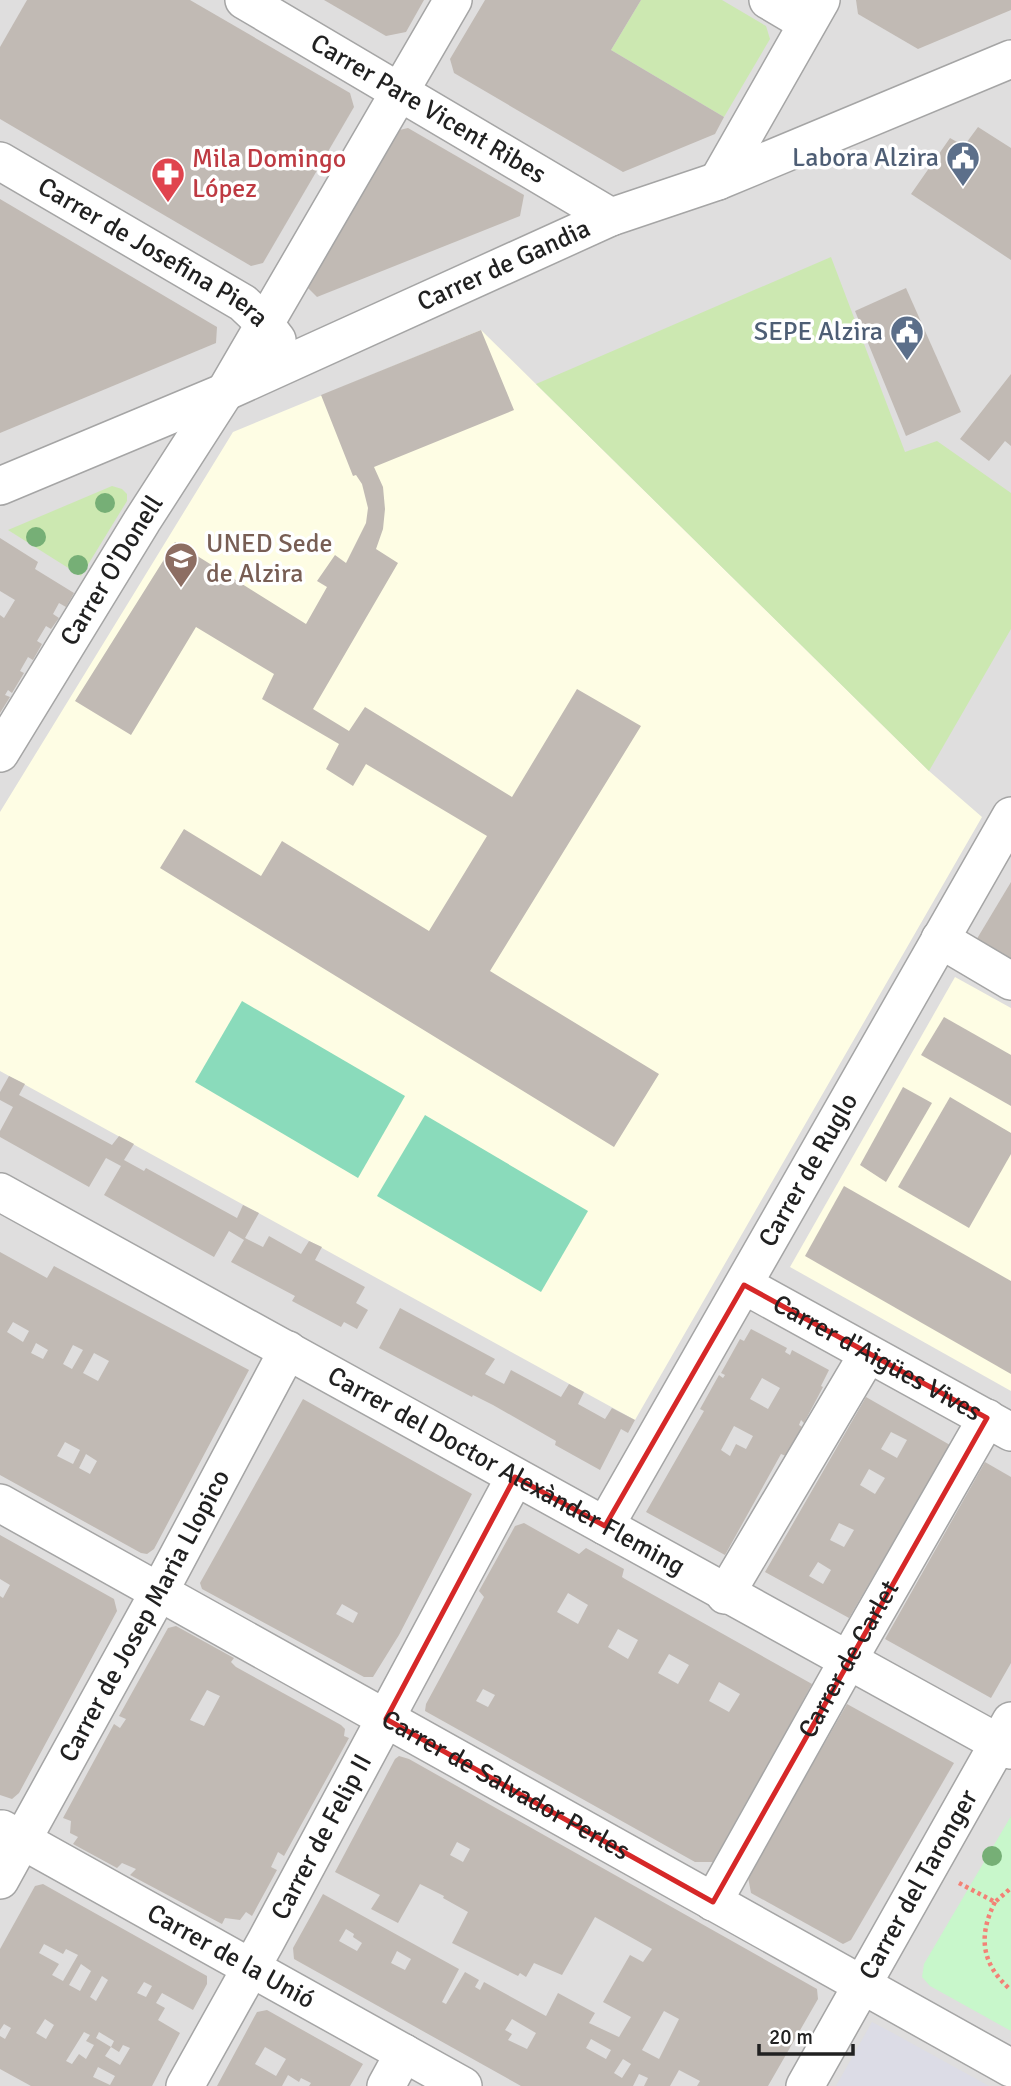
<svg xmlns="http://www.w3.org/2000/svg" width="1011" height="2086" viewBox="0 0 1011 2086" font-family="Signika,sans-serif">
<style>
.residential{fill:#dfdede}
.education{fill:#fefde4}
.grass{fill:#cce8b1}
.park{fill:#c8f7cb}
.pitch{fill:#8adbbb}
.plaza{fill:#dcdce6}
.building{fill:#c1bab4;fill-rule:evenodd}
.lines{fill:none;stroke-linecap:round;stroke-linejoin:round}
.minor-casing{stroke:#a5a5a5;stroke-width:40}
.path{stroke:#f38176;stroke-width:4.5;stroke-dasharray:3.5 3.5;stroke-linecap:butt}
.minor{stroke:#fff;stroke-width:37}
.tree{fill:#76af76}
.marked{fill:none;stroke:#d62828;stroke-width:5;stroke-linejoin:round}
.labels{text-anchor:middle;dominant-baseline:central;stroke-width:7;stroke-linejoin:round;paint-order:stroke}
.street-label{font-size:26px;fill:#212121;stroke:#fff}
.service-label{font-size:26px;fill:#4e5e75;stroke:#fff;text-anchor:end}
.health-label{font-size:26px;fill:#be3a42;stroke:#fff;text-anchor:start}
.education-label{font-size:26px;fill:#785e54;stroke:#fff;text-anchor:start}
</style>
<rect width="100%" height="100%" fill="#f1eee8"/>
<rect class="residential" x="0" y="0" width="1011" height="2086"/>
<g class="education">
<path d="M481 330 929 771 982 817 635 1420 0 1071V812L233 432Z"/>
<path d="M955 977 1011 1008V1391L790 1267Z"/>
</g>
<g class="grass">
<path d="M641 0H722L766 26 770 39 724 117 611 50Z"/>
<path d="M831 257 905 452 937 441 1011 493V629L929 771 536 384Z"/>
<path d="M112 486 122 489 127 494V501L81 576 8 530Z"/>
</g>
<path class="park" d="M1011 1816V2031L930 1986 922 1977 924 1964Z"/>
<g class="pitch">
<path d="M242 1001 405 1096 358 1178 195 1082Z"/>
<path d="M425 1115 588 1211 541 1292 377 1196Z"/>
</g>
<path class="plaza" d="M872 2022 891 2032 989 2086H836Z"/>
<g class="building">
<path d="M27 0H190L350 93 354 107 263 263 251 266 0 119V47Z"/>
<path d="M324 0H424L406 32 386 36Z"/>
<path d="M485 0H641L611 50 724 117 715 134 623 172 454 73 450 59Z"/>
<path d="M856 0H1011V10L918 49 858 14Z"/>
<path d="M978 127 1011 148V260L911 194 950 138 964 146Z"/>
<path d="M408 128 524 195 520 216 317 297 305 285 391 132Z"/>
<path d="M0 199 217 327 216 343 0 433Z"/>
<path d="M906 288 961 412 906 436 855 311Z"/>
<path d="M481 330 514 410 374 467 383 487 385 509 383 529 376 549 398 563 313 709 349 731 365 707 512 797 577 689 641 726 490 971 659 1074 614 1147 160 868 184 829 261 876 282 841 429 931 487 836 366 764 353 786 326 769 339 744 262 699 274 674 196 627 131 735 75 701 175 542 306 624 327 587 317 581 335 555 346 563 366 523 368 508 362 484 356 475 353 476 321 395Z"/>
<path d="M1011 374V446L1005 441 989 461 960 439Z"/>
<path d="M0 538 38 562 35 569 74 593 66 607 59 603 53 614 59 618 51 629 46 626 37 641 42 644 33 660 28 657 20 671 24 673 12 693 8 690 5 695 10 697 0 713V615L4 618 15 600 0 591Z"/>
<path d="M1011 882V963L975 942Z"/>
<path d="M944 1017 1011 1055V1106L921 1055Z"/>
<path d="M9 1076 25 1084 19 1095 112 1145 119 1136 134 1144 124 1160 144 1171 146 1168 237 1218 243 1205 259 1213 245 1238 263 1247 269 1236 301 1254 309 1241 322 1247 315 1260 365 1287 356 1303 368 1310 357 1329 344 1322 341 1327 292 1301 295 1296 231 1262 244 1240 229 1231 214 1257 104 1195 121 1166 106 1158 89 1187 0 1137V1131L13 1107 0 1100V1092Z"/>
<path d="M903 1087 932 1103 886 1182 860 1165Z"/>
<path d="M950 1097 1011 1133V1154L969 1228 898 1187Z"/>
<path d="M844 1186 1011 1281V1374L805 1256Z"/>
<path d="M0 1252 47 1278 54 1266 249 1370 154 1549 147 1554 141 1553 0 1475ZM13 1322 29 1331 23 1342 7 1332ZM36 1343 48 1350 43 1359 31 1353ZM73 1345 83 1350 72 1369 63 1364ZM94 1353 109 1361 98 1381 83 1373ZM65 1442 80 1450 73 1464 57 1456ZM86 1454 97 1461 90 1474 79 1468Z"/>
<path d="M400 1308 495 1359 485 1374 504 1384 511 1370 561 1397 569 1384 584 1392 578 1404 605 1419 612 1408 635 1420 628 1433 621 1429 600 1470 555 1445 556 1441 493 1405 473 1395 472 1397 379 1348Z"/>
<path d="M751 1329 787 1348 785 1352 790 1355 792 1350 829 1370 821 1386 823 1387 804 1423 801 1420 799 1425 802 1427 786 1456 781 1454 725 1555 646 1512 697 1423 704 1411 700 1409 719 1375 723 1378 725 1375 721 1373 740 1339 744 1341ZM762 1378 780 1388 768 1409 750 1399ZM734 1426 753 1436 746 1449 736 1444 730 1456 721 1450Z"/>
<path d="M866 1397 950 1445 849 1618 765 1572ZM891 1432 907 1440 897 1458 881 1449ZM869 1469 885 1478 875 1494 860 1485ZM839 1523 854 1530 844 1547 830 1540ZM818 1562 831 1570 823 1584 809 1576Z"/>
<path d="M303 1399 472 1494 399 1635 373 1677H364L202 1589 200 1583ZM342 1604 358 1613 353 1623 336 1614Z"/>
<path d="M985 1462 1011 1477V1663L991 1698 885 1639Z"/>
<path d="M524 1523 579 1554 586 1548 624 1569 622 1577 625 1579 812 1684 768 1765 772 1767 752 1801 748 1799 713 1862H695L425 1711 426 1704 484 1597 479 1591 515 1526ZM568 1593 588 1605 578 1624 557 1612ZM618 1629 638 1640 628 1659 608 1647ZM669 1654 689 1665 678 1684 658 1673ZM719 1682 740 1694 729 1712 709 1701ZM483 1689 495 1695 488 1707 476 1701Z"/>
<path d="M0 1535 114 1599 117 1611 19 1793 12 1799 0 1795V1596L3 1598 10 1585 0 1579Z"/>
<path d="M176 1626 234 1658 231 1662 236 1667 341 1725 345 1729 344 1736 349 1738 284 1856 278 1852 271 1867 277 1870 252 1916 246 1912 240 1920 225 1918 222 1924 130 1875 136 1869 122 1863 117 1868 73 1844 78 1837 70 1833 71 1821 63 1818 114 1724 120 1728 126 1719 119 1716 168 1628ZM207 1690 220 1696 204 1726 190 1720Z"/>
<path d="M847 1704 954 1763 851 1940 843 1944 751 1893 748 1877Z"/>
<path d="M399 1756 409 1759 817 1989 818 1999 768 2086H697L700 2081 679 2070 670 2086H644L648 2078 639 2074 633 2086H521L294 1959 293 1948 323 1894 459 1969 442 2002 446 2004 465 1972 479 1980 475 1987 480 1990 484 1982 546 2016 558 1993 595 2013 589 2023 619 2037 631 2017 603 2002 630 1955 643 1962 652 1949 595 1917 562 1975 534 1963 526 1977 520 1973 518 1976 452 1943 468 1912 443 1898 444 1896 420 1884 398 1923 371 1909 380 1895 335 1872 395 1759ZM457 1842 470 1849 463 1862 450 1855ZM346 1929 354 1934 353 1937 362 1943 357 1951 339 1941ZM397 1951 411 1959 405 1970 391 1963ZM664 2011 679 2019 659 2059 642 2050ZM512 2019 536 2033 527 2049 508 2040 512 2034 505 2030ZM591 2039 611 2050 606 2059 586 2048ZM623 2059 631 2064 622 2078 614 2073Z"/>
<path d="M43 1884 207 1976V1984L193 2010 162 1993 156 2003 165 2008 158 2020 180 2033 152 2086H31L0 2069V2036L5 2039 11 2028 4 2024 0 2030V1949L35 1886ZM44 1944 63 1954 66 1949 78 1955 63 1981 52 1975 59 1964 39 1953ZM81 1964 91 1971 80 1991 69 1985ZM102 1976 108 1980 96 2001 90 1997ZM144 1982 152 1986 146 1997 137 1993ZM45 2019 54 2025 46 2039 36 2033ZM84 2032 90 2035 86 2041 94 2045 86 2059 79 2054 72 2064 66 2061ZM99 2032 114 2041 111 2047 119 2052 123 2045 130 2048 120 2065 105 2056 111 2047 96 2038ZM98 2067 115 2076 110 2085 93 2077Z"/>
<path d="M267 2010 363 2064 350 2086H309L311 2083 301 2078 299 2082 288 2075 282 2086H217L257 2012ZM265 2047 286 2059 276 2076 255 2064Z"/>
</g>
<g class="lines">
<g class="minor-casing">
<g id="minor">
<path id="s1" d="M244 0 611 217"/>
<path d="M768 0 807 23"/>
<path id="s2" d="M0 161 243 303 264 323 277 340"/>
<path d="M718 181 821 0"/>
<path id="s3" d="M0 486 225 392 611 217 718 181 1011 59"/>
<path id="s4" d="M0 753 142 521 225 392 453 0"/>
<path d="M940 939 1011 981"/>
<path id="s5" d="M0 1192 1011 1750"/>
<path id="s6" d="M744 1285 1011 1432"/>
<path id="s7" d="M0 1503 1011 2068"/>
<path id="s8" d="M605 1526 1011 816"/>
<path d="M725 1595 868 1354"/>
<path id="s9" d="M2 1829 463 2086"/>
<path id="s10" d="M0 1880 159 1592 288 1350"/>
<path id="s11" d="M713 1902 859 1641 987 1418"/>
<path id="s12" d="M185 2086 266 1941 515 1477"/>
<path d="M386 2086 404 2053"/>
<path id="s13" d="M805 2086 1011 1721"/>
</g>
</g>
<g class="path">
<path d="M959 1883 995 1902 1011 1888"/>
<path d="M995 1902C978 1936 981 1964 1011 1990"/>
</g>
<use href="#minor" class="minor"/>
</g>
<g class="tree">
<circle cx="105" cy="503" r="10"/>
<circle cx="36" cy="537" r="10"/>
<circle cx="78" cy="565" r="10"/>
<circle cx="992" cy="1856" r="10"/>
</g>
<path class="marked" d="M744 1285 987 1418 713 1902 386 1719 515 1477 605 1526Z"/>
<defs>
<g id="civic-pin" transform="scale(1.75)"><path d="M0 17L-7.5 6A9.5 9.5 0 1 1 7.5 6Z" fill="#5c6f8a" stroke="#fff"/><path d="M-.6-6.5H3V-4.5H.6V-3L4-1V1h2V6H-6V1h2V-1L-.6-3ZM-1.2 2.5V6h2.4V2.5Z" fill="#fff"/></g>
<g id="pharmacy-pin" transform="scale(1.75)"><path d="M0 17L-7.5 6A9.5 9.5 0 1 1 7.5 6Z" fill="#e0444e" stroke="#fff"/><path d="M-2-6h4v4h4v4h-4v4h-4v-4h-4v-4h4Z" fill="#fff"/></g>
<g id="university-pin" transform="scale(1.75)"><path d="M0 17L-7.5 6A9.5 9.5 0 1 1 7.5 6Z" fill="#8d6e63" stroke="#fff"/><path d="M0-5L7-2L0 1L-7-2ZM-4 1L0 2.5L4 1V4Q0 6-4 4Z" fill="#fff"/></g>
</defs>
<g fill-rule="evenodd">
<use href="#civic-pin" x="963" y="158"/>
<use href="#pharmacy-pin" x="168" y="174"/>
<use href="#civic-pin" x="907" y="332"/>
<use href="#university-pin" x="181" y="559"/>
</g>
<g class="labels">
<g class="street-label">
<text stroke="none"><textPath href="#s1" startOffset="214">Carrer Pare Vicent Ribes</textPath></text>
<text stroke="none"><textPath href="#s2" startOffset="178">Carrer de Josefina Piera</textPath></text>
<text stroke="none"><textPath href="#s3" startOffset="550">Carrer de Gandia</textPath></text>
<text stroke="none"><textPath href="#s4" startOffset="214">Carrer O'Donell</textPath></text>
<text stroke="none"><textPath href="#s8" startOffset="410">Carrer de Ruglo</textPath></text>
<text stroke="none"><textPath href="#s6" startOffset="152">Carrer d'Aigües Vives</textPath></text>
<text stroke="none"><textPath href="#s5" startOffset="578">Carrer del Doctor Alexànder Fleming</textPath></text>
<text stroke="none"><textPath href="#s10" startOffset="301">Carrer de Josep Maria Llopico</textPath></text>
<text stroke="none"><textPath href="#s11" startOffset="278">Carrer de Carlet</textPath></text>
<text stroke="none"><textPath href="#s7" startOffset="579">Carrer de Salvador Perles</textPath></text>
<text stroke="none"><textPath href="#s12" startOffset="284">Carrer de Felip II</textPath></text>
<text stroke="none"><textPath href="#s13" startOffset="231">Carrer del Taronger</textPath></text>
<text stroke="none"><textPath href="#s9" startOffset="262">Carrer de la Unió</textPath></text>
</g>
<g class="service-label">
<text x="939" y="158">Labora Alzira</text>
<text x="883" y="332">SEPE Alzira</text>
</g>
<g class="health-label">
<text x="192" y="159">Mila Domingo<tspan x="192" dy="30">López</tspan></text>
</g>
<g class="education-label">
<text x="206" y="544">UNED Sede<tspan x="206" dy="30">de Alzira</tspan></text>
</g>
</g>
<path d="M759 2044v10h94v-10" fill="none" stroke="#212121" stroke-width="3.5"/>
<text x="769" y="2044" font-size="21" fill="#212121" stroke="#ffffff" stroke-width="5" paint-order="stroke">20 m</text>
</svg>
